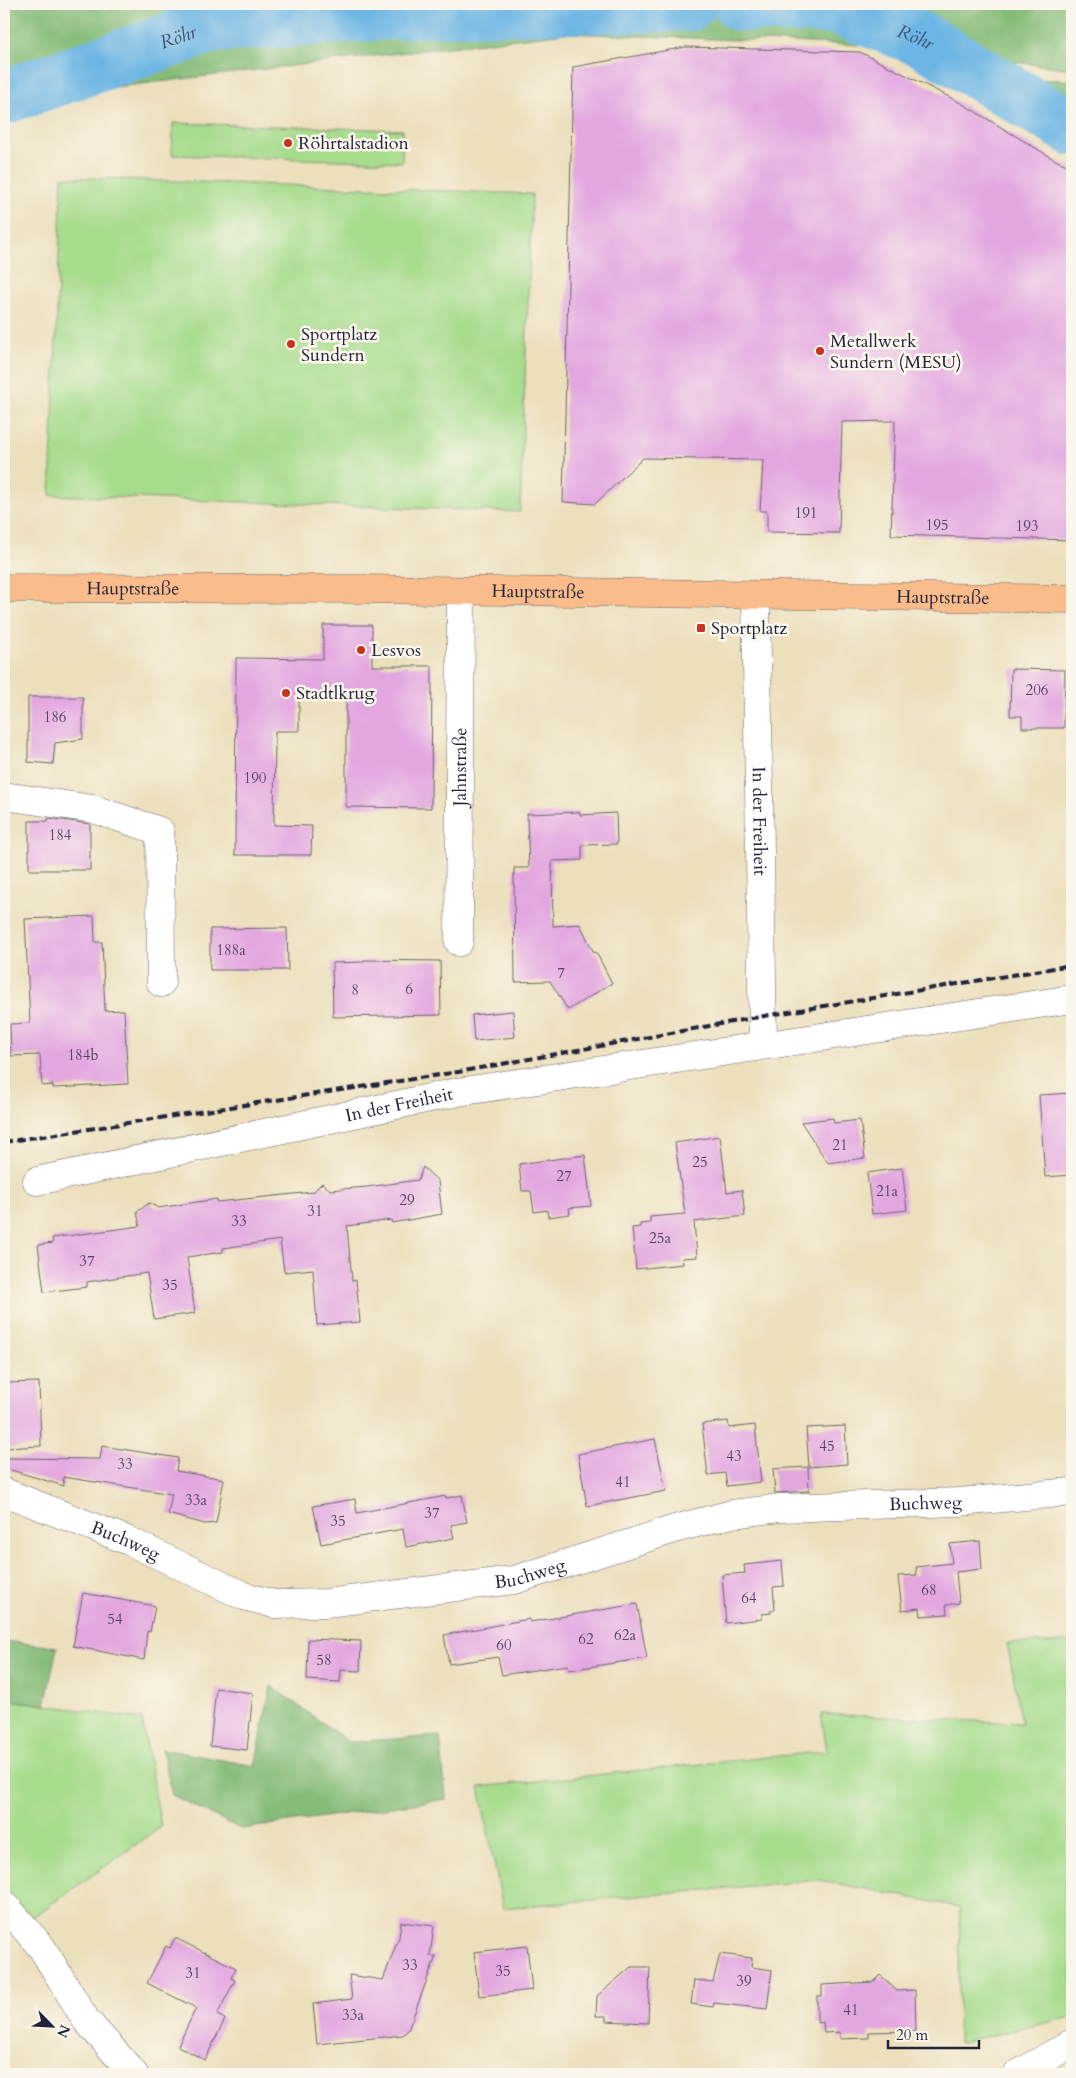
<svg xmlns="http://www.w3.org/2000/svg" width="1076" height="2078" viewBox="0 0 1076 2078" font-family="Cardo,serif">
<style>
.green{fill:#a7dc8d;stroke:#647f64}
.forest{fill:#85bc78;stroke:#546f5a}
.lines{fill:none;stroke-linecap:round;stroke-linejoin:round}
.river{stroke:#6cb5e4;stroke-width:55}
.building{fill:#e3a7e0}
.minor-casing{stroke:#696468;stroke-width:29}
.major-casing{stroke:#696468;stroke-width:29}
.minor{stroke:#fff;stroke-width:28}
.major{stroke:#f9bc8a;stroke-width:28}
.rail{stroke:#22223b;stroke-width:4;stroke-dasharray:8 4;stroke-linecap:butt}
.poi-dot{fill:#c8321e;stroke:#fbf7ec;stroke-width:2}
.labels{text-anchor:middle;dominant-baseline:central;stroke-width:5;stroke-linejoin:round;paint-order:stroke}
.number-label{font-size:15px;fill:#524364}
.poi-label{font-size:18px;fill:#22223b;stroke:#fbf7ec;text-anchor:start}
.street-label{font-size:18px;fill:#22223b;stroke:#fbf7ec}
.water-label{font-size:19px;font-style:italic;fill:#3c5576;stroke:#fbf7ec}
</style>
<rect width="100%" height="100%" fill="#fbf7ec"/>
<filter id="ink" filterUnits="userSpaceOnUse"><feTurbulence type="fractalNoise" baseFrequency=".02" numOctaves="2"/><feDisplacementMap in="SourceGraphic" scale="10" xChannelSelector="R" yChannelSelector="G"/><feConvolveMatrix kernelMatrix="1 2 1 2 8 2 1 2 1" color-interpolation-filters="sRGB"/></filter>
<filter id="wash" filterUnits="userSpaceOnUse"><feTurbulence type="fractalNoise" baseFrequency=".0096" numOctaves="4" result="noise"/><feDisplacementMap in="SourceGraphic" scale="20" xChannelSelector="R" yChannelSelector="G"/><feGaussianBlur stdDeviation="1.12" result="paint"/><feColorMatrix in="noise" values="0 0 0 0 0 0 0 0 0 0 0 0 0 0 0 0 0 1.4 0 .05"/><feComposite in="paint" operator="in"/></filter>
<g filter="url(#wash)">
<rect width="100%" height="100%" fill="#ecdfbc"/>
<g class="green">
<path d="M173 123 403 130 402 162 172 155Z"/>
<path d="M62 177 532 194 520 512 50 495Z"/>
<path d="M1007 1643H1072V2017L958 2043 960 1907 819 1880 503 1908 479 1787 827 1751 821 1714 1022 1723Z"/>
<path d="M4 1699 142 1719 161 1827 33 1917 4 1891Z"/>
</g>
<g class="forest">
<path d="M4 4H1072V69L883 46 566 33 108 88 4 120Z"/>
<path d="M965 78 1072 80V138Z"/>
<path d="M4 1641 57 1647 45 1705 4 1699Z"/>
<path d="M271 1686 349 1742 440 1736 446 1799 241 1829 172 1795 162 1749 255 1766Z"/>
</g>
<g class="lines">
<g class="river">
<path id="s1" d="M740 4 836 7 923 40 1072 128"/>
<path id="s2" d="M4 97 214 25 435 9 689 4"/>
</g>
</g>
<g id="blocks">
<g class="building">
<path d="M686 47 860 52 961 103 1057 161 1072 167V540L891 535 895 421 842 422 839 533 767 532V511H760L763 460 643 458 595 504 563 502 573 67Z"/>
<path d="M323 625H372V666H432L431 808 346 807V697H299V731H275L274 825 312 826 311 855H235L236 658 323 659Z"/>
<path d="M1011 669 1065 670 1064 728H1022V716H1010Z"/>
<path d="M28 697H83V739L55 743 53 764 28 762Z"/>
<path d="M580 812V815L616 813 617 844 582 845V860L552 861 553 926 580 924 594 953 596 952 612 983 568 1010 550 981 515 982 514 868H529L527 814Z"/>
<path d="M48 818 90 824V870H29V821H48Z"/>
<path d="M94 916 95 942H102L105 1011 124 1010 128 1084 53 1088V1085L42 1086 40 1055 11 1056 10 1024 30 1023 25 919Z"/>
<path d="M287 928 288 970H210V929Z"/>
<path d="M364 960 440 961 441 1015 333 1017 332 963 364 962Z"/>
<path d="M513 1011 515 1037 474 1041 472 1015Z"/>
<path d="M1072 1093V1175L1045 1177 1039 1095Z"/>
<path d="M833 1118 834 1123 860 1120 865 1158 828 1163 801 1122Z"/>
<path d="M720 1136 727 1192 742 1190 745 1216 694 1222 697 1257 682 1258 683 1264 636 1269 632 1228 640 1227V1224L650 1223V1217L685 1214 675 1143Z"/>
<path d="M585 1155 591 1206 569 1208 570 1214 548 1217 547 1210 534 1212 531 1191H522L519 1164Z"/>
<path d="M423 1167 438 1181 442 1214 392 1223 391 1220 347 1226 352 1281 356 1280 360 1322 317 1325 313 1269 284 1272 280 1240 223 1248V1252L187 1257 195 1313 154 1319 147 1273 87 1282V1287L44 1292 38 1245 53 1243 52 1238 140 1226 137 1212 149 1203 158 1208 217 1199V1202L313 1192 322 1183 330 1190 367 1187 418 1180Z"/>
<path d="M902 1168 907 1210 872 1214 867 1173Z"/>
<path d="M39 1382 41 1446 4 1448V1383Z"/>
<path d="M728 1421 729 1428 755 1425 761 1482 727 1486 725 1473 708 1475 702 1424Z"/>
<path d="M845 1426 847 1464 809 1467 806 1428Z"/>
<path d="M655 1439 666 1491 587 1506 578 1454Z"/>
<path d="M102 1446 178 1458 176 1471 224 1479 216 1523 205 1524 168 1514 172 1494 63 1477 64 1486 4 1468V1458L100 1459Z"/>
<path d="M808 1467 809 1491 775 1493 773 1469Z"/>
<path d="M462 1495 467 1522 451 1525 454 1538 406 1547 403 1529 321 1544 313 1506 355 1499 357 1513 446 1496V1498Z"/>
<path d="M980 1541 982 1569 956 1572 959 1603 946 1605 947 1614 921 1616 920 1608 902 1610 898 1576 917 1575 916 1567 952 1563 950 1544Z"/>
<path d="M782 1561 784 1586 773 1587 775 1610H770L771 1613 762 1614V1619L726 1623 722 1575 745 1573 744 1565Z"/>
<path d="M83 1593 155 1606 150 1632 147 1631 144 1660 73 1646Z"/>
<path d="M637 1604 647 1658 569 1670 568 1665 502 1675 498 1657 449 1664 444 1635 529 1619 530 1622Z"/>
<path d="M308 1639 361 1641 360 1671 341 1670 340 1682 307 1680Z"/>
<path d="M216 1688 253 1693 247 1750 210 1746Z"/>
<path d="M401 1922 434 1926 430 1956H436L408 2030 403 2035 317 2044 313 2004 352 1999 349 1975 383 1980 399 1937Z"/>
<path d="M175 1938 236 1968 231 1978 235 1980 217 2015 225 2019 205 2060 178 2046 196 2008 147 1983 166 1946 170 1948Z"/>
<path d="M527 1946 532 1990 479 1996 474 1952Z"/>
<path d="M720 1954 752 1958 751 1967 772 1970 767 2009 714 2003 713 2007 691 2004 694 1980 713 1982Z"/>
<path d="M631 1967H650L648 2023 606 2021V2016H596L597 1996Z"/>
<path d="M880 1975 897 1991 915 1990 916 2031 869 2032V2038L840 2039V2032L824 2033 823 2022 817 2023V1996H822V1985L873 1982Z"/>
</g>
</g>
</g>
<g filter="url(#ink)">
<use href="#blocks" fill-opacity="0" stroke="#696468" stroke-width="1"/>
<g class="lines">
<g class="minor-casing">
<g id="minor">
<path id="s3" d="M756 596 763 1045"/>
<path d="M4 796 93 809 160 831 161 983"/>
<path id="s4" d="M459 942 461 592"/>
<path id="s5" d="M37 1181 458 1092 1072 999"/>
<path id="s6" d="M4 1492 129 1541 244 1596 274 1604 326 1603 514 1580 678 1528 732 1514 780 1508 959 1502 1072 1492"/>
<path d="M4 1904 42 1948 86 2020 134 2074"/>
<path d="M1018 2074 1072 2043"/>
</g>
</g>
<g class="major-casing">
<g id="major">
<path id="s7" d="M4 588 365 589 1072 599"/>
</g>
</g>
<use href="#minor" class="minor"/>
<use href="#major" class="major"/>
<path class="rail" d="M4 1142 458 1072 764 1016 1072 965"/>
</g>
</g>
<g class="poi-dot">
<circle cx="288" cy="143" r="5"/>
<circle cx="291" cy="344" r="5"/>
<circle cx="820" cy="351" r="5"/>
<rect x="696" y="623" width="10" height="10" rx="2.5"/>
<circle cx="361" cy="650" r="5"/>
<circle cx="286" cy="693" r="5"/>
</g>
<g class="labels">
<g class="number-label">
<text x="806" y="513">191</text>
<text x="937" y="525">195</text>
<text x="1027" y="526">193</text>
<text x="1037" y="690">206</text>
<text x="55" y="717">186</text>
<text x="255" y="778">190</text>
<text x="60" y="835">184</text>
<text x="231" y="950">188a</text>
<text x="561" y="973">7</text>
<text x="409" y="989">6</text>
<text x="355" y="990">8</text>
<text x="83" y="1055">184b</text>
<text x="840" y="1145">21</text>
<text x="700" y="1162">25</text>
<text x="564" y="1176">27</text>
<text x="887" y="1191">21a</text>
<text x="407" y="1200">29</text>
<text x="315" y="1211">31</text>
<text x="239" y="1221">33</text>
<text x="660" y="1238">25a</text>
<text x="87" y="1261">37</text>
<text x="170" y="1285">35</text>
<text x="827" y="1446">45</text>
<text x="734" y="1456">43</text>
<text x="125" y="1464">33</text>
<text x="623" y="1482">41</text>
<text x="196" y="1500">33a</text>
<text x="432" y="1513">37</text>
<text x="338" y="1521">35</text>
<text x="929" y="1590">68</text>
<text x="749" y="1598">64</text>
<text x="115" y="1619">54</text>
<text x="625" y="1635">62a</text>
<text x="586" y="1639">62</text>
<text x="504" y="1645">60</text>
<text x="324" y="1660">58</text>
<text x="410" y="1965">33</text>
<text x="503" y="1971">35</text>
<text x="193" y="1973">31</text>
<text x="744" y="1981">39</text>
<text x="851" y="2010">41</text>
<text x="353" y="2015">33a</text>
</g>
<g class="poi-label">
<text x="298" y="143">Röhrtalstadion</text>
<text x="301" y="334">Sportplatz<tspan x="301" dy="21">Sundern</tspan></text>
<text x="830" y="341">Metallwerk<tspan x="830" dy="21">Sundern (MESU)</tspan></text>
<text x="711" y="628">Sportplatz</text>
<text x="371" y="650">Lesvos</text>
<text x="296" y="693">Stadtlkrug</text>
</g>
<g class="street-label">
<text stroke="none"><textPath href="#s7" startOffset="129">Hauptstraße</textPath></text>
<text stroke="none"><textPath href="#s7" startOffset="534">Hauptstraße</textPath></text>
<text stroke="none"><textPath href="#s7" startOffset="939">Hauptstraße</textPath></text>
<text stroke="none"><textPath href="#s4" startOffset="175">Jahnstraße</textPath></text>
<text stroke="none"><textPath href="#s3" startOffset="225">In der Freiheit</textPath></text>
<text stroke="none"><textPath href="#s5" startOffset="370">In der Freiheit</textPath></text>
<text stroke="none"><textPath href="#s6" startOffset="956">Buchweg</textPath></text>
<text stroke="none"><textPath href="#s6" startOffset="131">Buchweg</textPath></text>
<text stroke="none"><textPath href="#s6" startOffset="551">Buchweg</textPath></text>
</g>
<g class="water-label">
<text stroke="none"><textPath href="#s2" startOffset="184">Röhr</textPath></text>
<text stroke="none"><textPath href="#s1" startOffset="181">Röhr</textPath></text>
</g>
</g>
<rect width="1076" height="2078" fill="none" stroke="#fbf7ec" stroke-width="20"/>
<g transform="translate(52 2026) rotate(114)" stroke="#fbf7ec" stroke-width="4" paint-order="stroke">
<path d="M0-4L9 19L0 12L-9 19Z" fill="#22223b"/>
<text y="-8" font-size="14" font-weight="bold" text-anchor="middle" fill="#22223b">N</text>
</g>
<path d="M888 2040v8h91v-8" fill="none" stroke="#22223b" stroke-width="2.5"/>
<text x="896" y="2040" font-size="15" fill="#22223b" stroke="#fbf7ec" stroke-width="4" paint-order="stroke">20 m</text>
</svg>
